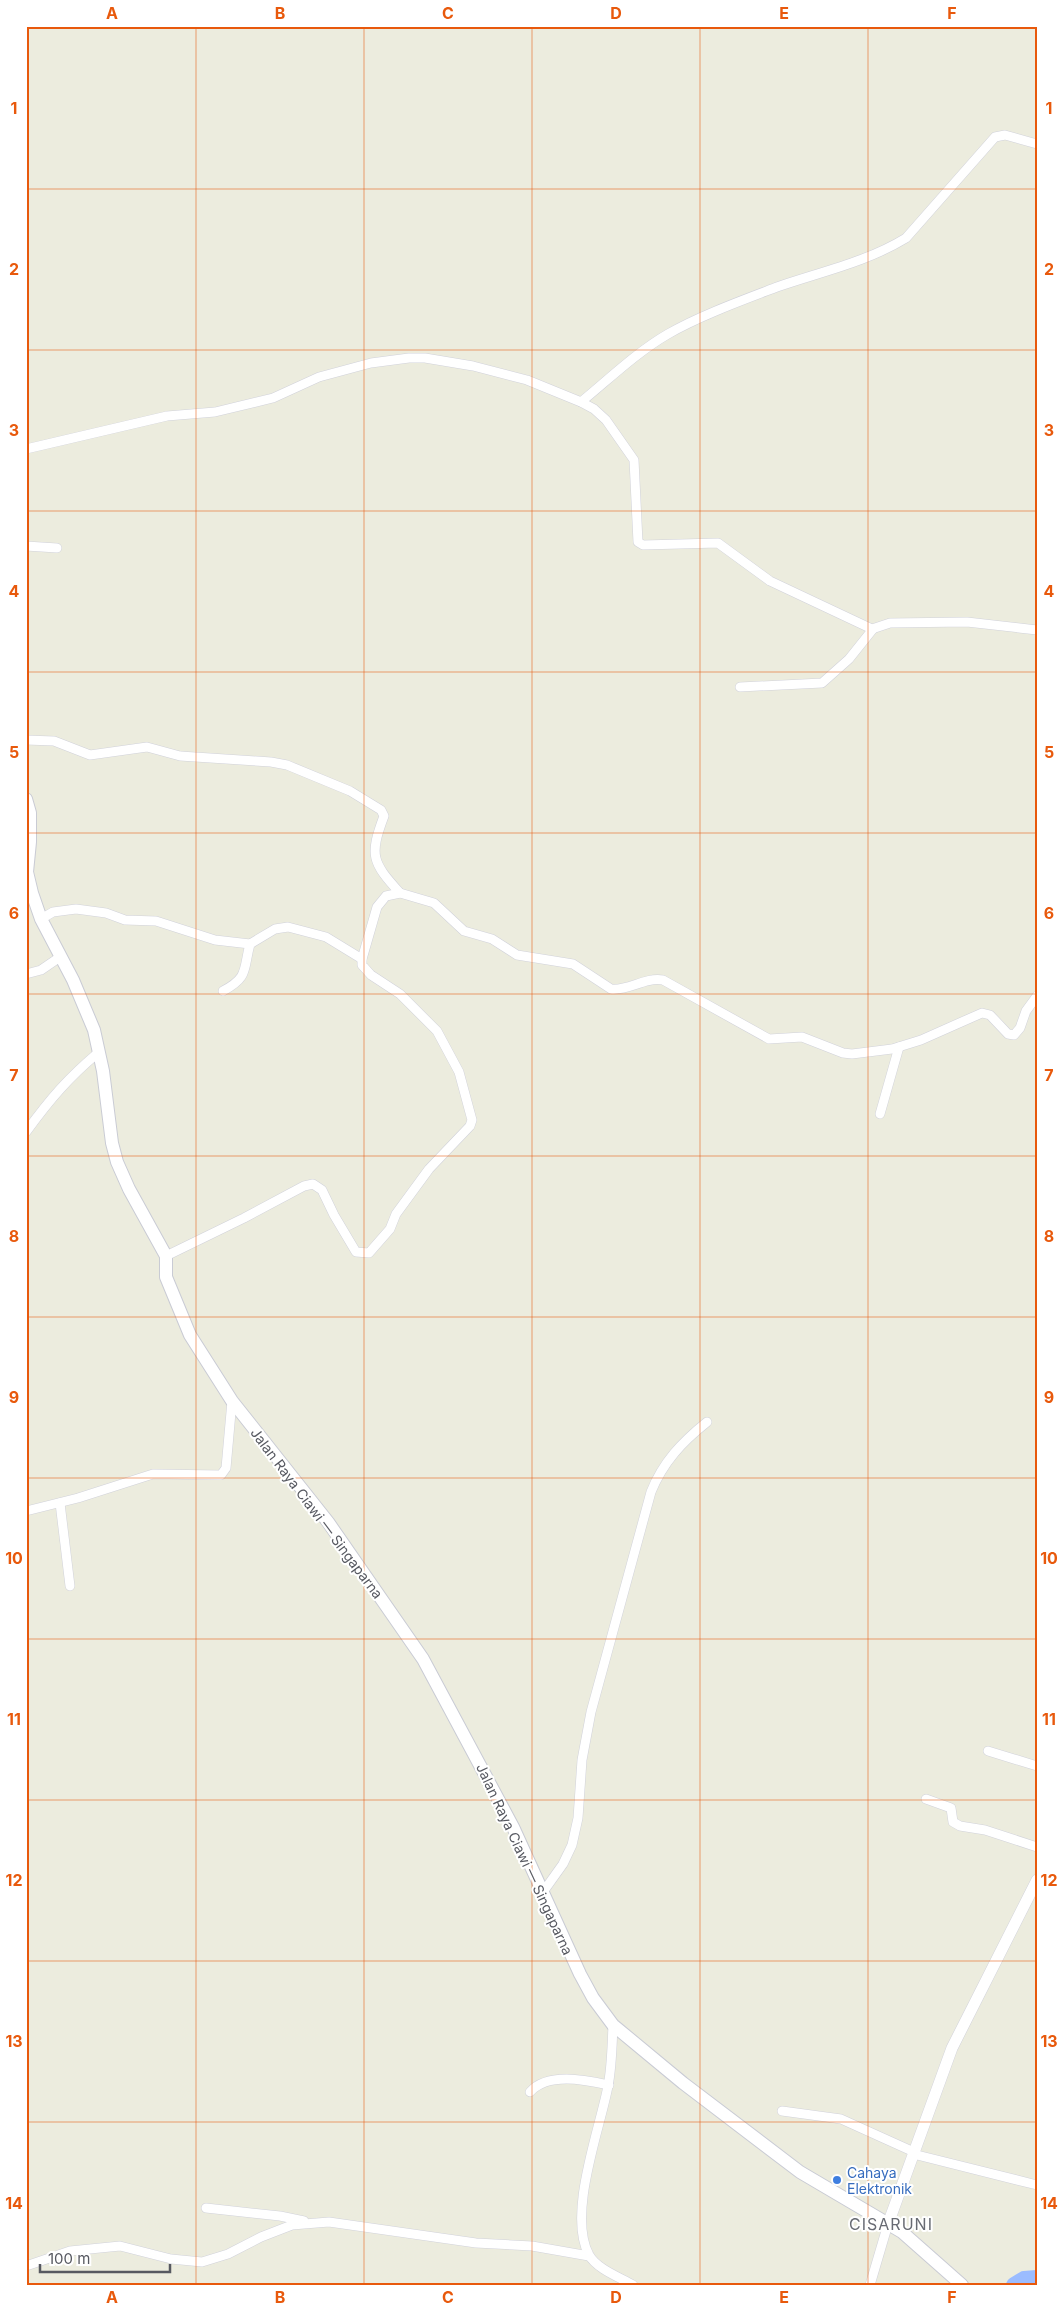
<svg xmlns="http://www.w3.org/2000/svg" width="1063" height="2311" viewBox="0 0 1063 2311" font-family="Inter,sans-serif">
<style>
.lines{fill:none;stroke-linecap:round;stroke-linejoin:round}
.river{stroke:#9bbcff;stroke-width:16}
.minor-casing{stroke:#d1d2da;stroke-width:10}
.tertiary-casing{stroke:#d1d2da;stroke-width:12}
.secondary-casing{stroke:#c9cbd4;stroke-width:14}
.minor{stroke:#fff;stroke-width:9}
.tertiary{stroke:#fff;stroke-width:11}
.secondary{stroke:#fff;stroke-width:12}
.grid{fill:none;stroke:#e8590c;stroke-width:1;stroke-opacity:0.55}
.shop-dot{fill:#3f7fe0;stroke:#fff;stroke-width:2}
.labels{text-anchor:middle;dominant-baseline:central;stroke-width:4;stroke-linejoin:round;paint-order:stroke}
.street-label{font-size:14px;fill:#575961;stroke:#fff}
.shop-label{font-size:14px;fill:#366cbe;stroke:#fff;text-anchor:start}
.quarter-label{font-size:16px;letter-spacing:1px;fill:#686b73;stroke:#fff}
.neatline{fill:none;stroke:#e8590c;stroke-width:2}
.grid-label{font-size:16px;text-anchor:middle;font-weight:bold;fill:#e8590c}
</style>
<rect width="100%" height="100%" fill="#ececde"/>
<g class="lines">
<path class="river" d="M1014 2285 1024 2279 1037 2278"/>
<g class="minor-casing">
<g id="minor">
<path d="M581 402C609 379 637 352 668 334 699 316 743 300 777 287 820 272 867 262 906 238L995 137 1005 135 1037 144"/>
<path d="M26 449 167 416 215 412 273 398 319 377 371 363 409 358H425L473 366 527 380 581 402 594 409 606 420 634 460 638 542 643 545 718 543 770 581 872 629 890 623 967 622 1037 630"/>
<path d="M26 546 57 548"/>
<path d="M740 687 822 683 849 659 873 629"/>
<path d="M26 740 54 741 90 755 147 747 180 756 271 762 287 765 350 791 381 810 384 816C369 856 372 862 400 893"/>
<path d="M41 919 53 912 76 909 106 913 125 920 156 921 215 940 250 944 275 929 288 927 326 937 362 959"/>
<path d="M26 974 41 970 60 957"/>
<path d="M223 991C249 977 243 970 250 944"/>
<path d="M880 1114 899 1047"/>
<path d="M26 1132C50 1099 68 1078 99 1052"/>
<path d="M166 1256 244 1218 304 1186 313 1184 322 1190 334 1215 356 1252 369 1253 390 1229 396 1214 429 1169 470 1126 472 1120 459 1072 437 1031 400 994 371 975 362 965V959L377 907 386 896 400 893 434 903 464 931 492 939 517 955 573 964 611 989C629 991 644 977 663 980L769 1039 802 1037 843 1053 852 1054 892 1049 921 1040 982 1013 990 1015 1008 1034 1014 1035 1020 1028 1026 1011 1037 996"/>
<path d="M60 1503 70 1586"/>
<path d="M26 1511 78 1498 153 1474 221 1475 226 1468 232 1401"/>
<path d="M988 1751 1037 1766"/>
<path d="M926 1799 951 1808 953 1822 960 1826 985 1830 1037 1847"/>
<path d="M543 1892 563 1864 572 1845 578 1818 582 1760 591 1712 651 1492C663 1462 682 1442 707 1422"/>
<path d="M613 2025C612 2045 612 2066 608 2086 600 2129 567 2214 589 2255 597 2269 619 2277 633 2285"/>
<path d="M530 2092C548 2072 585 2080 609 2085"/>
<path d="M782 2111 841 2119 914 2152"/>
<path d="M913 2154 1037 2185"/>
<path d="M206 2208 280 2216 304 2221"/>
<path d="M26 2266 70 2251 120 2246 171 2259 202 2262 228 2254 261 2237 292 2225 329 2222 476 2243 532 2246 589 2256"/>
<path d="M870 2285 888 2224"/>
</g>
</g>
<g class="tertiary-casing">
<path id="tertiary" d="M888 2224 952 2048 1037 1880"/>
</g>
<g class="secondary-casing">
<path id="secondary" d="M26 799 30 813V842L27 872 32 893 41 919 73 980 94 1030 103 1071 112 1143 117 1162 129 1189 166 1256V1277L190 1335 232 1401 328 1522 423 1659 513 1827 580 1974 593 1998 613 2025 683 2083 800 2172 902 2232 962 2285"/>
</g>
<use href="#minor" class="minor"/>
<use href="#tertiary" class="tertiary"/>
<use href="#secondary" class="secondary"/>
</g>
<path class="grid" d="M196 26V2285M364 26V2285M532 26V2285M700 26V2285M868 26V2285M26 189H1037M26 350H1037M26 511H1037M26 672H1037M26 833H1037M26 994H1037M26 1156H1037M26 1317H1037M26 1478H1037M26 1639H1037M26 1800H1037M26 1961H1037M26 2122H1037"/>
<circle class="shop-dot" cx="837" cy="2180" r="5"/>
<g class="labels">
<g class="street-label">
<text transform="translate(317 1513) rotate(53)">Jalan Raya Ciawi — Singaparna</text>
<text transform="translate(525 1859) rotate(65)">Jalan Raya Ciawi — Singaparna</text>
</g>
<g class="shop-label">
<text x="847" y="2172">Cahaya<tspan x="847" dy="16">Elektronik</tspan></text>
</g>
<g class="quarter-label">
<text x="891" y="2224">CISARUNI</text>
</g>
</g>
<rect width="1063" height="2311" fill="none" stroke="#ffffff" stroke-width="55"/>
<path d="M40 2264v8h130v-8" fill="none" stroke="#575961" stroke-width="2.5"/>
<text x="48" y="2264" font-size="15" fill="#575961" stroke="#ffffff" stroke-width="4" paint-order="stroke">100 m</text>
<rect x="28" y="28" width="1008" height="2256" class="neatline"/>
<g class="grid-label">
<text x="112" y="19">A</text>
<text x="280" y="19">B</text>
<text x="448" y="19">C</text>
<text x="616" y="19">D</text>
<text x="784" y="19">E</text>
<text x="952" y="19">F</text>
<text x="14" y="114">1</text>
<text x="1049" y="114">1</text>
<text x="14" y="275">2</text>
<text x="1049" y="275">2</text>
<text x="14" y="436">3</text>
<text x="1049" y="436">3</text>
<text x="14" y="597">4</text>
<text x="1049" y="597">4</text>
<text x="14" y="758">5</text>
<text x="1049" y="758">5</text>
<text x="14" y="919">6</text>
<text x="1049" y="919">6</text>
<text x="14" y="1081">7</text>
<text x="1049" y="1081">7</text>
<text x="14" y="1242">8</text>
<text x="1049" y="1242">8</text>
<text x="14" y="1403">9</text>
<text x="1049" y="1403">9</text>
<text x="14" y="1564">10</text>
<text x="1049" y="1564">10</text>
<text x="14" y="1725">11</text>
<text x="1049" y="1725">11</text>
<text x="14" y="1886">12</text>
<text x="1049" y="1886">12</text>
<text x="14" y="2047">13</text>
<text x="1049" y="2047">13</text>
<text x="14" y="2209">14</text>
<text x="1049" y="2209">14</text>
<text x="112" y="2303">A</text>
<text x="280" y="2303">B</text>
<text x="448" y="2303">C</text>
<text x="616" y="2303">D</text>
<text x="784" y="2303">E</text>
<text x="952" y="2303">F</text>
</g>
</svg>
